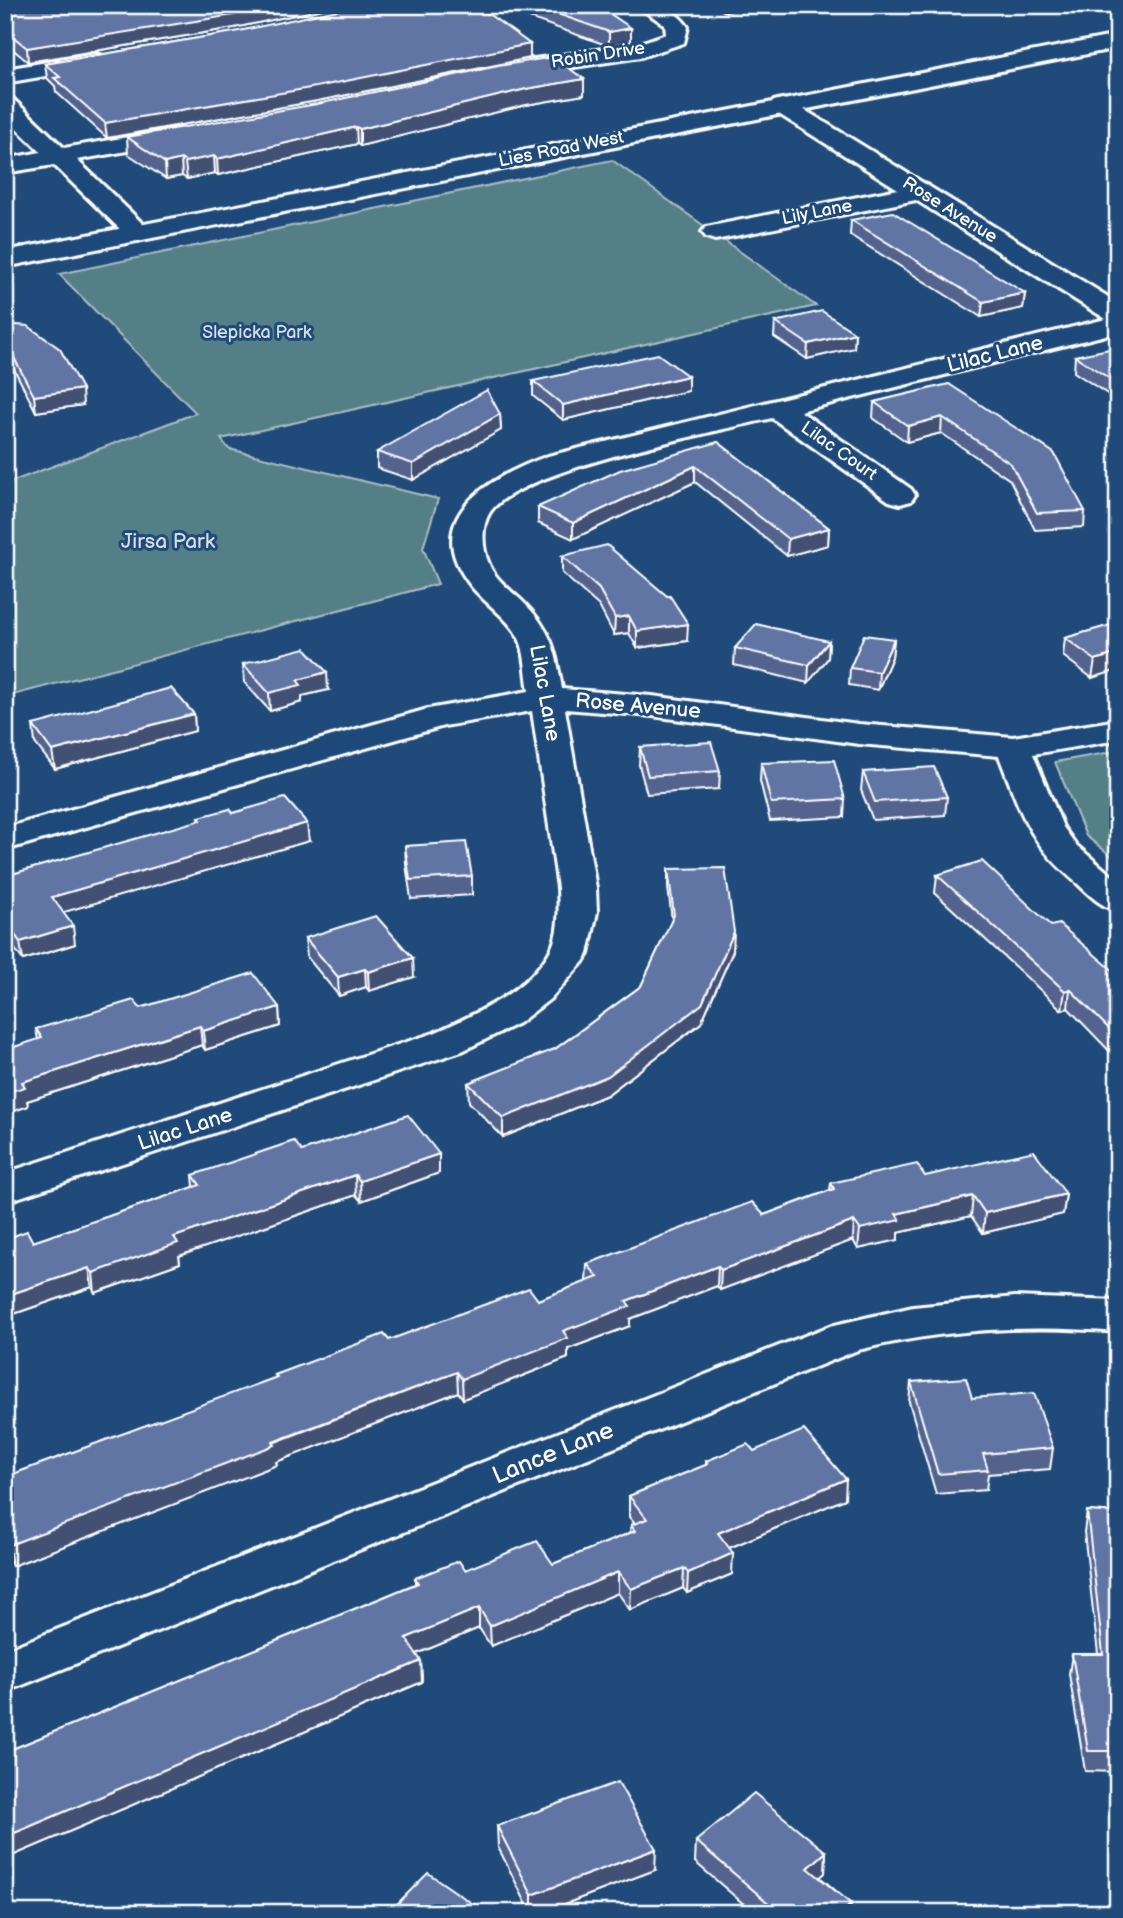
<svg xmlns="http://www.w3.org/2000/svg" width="1123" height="1918" viewBox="0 0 1123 1918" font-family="'Balsamiq Sans',sans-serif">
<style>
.green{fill:#557f86;stroke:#aabfc2;stroke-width:2}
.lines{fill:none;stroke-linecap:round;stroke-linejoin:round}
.minor-casing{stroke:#fff;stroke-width:6}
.tertiary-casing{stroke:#fff;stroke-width:6}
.minor{fill:#1f4a7a;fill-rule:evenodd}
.tertiary{fill:#1f4a7a;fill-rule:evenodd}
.wall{fill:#53648d;stroke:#fff;stroke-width:2}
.shaded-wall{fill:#435173;stroke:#fff;stroke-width:2}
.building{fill:#6074a4;stroke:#fff;stroke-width:2}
.labels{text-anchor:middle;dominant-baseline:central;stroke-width:6;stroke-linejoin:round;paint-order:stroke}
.far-street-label{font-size:18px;fill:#fff;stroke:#1f4a7a}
.far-park-label{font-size:18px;fill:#d4dfe1;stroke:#1f4a7a}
.street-label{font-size:21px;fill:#fff;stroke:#1f4a7a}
.park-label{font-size:21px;fill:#d4dfe1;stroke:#1f4a7a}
.near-street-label{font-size:24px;fill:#fff;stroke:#1f4a7a}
</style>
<rect width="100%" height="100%" fill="#1f4a7a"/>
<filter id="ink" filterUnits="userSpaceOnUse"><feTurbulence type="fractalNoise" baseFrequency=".0143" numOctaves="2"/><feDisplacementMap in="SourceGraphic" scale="14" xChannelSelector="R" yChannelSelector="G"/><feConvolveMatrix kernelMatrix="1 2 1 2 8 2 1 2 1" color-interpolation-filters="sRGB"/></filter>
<g filter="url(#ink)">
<g class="green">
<path d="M612 160 816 306 221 439 229 449 438 499 423 548 438 584 5 697V484L196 413 59 274Z"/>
<path d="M1118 751V861L1086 836 1055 762Z"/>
</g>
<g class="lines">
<g class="minor-casing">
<g id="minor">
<path d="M636 5C658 5 674 7 688 27L684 43 641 57 507 77 499 75 496 70 499 65 507 63 637 44 666 34 665 25Z"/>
<path d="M96 54 104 56 107 61 104 66 5 83V69Z"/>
<path d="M5 97 13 99 64 148 180 128 188 130 192 135 188 140 77 160 147 228 151 233 147 238 138 241 129 238 54 165 5 173V159L41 152 5 117Z"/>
<path d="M782 99 790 101 1118 303V332L800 411 911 489 915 495 911 501 900 504 889 501 772 418C716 432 519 469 490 512 481 526 482 548 489 564 495 580 512 591 524 603 552 631 556 651 562 689L652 696 859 724 1013 737 1118 720V740L1033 754 1063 827 1076 845 1118 881V911C1101 907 1091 896 1078 884 1028 842 1022 815 999 756L859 744 652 716 565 709 596 888 597 912 588 954 583 962 550 999 519 1023 462 1051 5 1202V1173L434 1033C475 1014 524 994 549 953 560 936 559 907 558 888L532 711 444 726 5 850V828L428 709 529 691C526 676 526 658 521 643 513 621 487 605 472 587 416 518 490 477 548 456L1106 319 916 200 715 240 706 237 702 232 706 227 898 189 774 111 771 106 774 101Z"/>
<path d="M1015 1297 1118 1301V1332C1030 1324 944 1329 858 1350L5 1692V1650L830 1326 913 1307Z"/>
</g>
</g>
<g class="tertiary-casing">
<path id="tertiary" d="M1118 35V48L5 267V251Z"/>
</g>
<use href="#minor" class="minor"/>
<use href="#tertiary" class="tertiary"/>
</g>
<g class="wall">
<path d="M5 5H341L234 28 28 62 5 43Z"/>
<path d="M492 5H597L631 42 609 46Z"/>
<path d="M713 5H763L762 7 725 12Z"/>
<path d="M234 32 530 44V58L317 101 107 138 56 92 55 86 47 78 45 64Z"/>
<path d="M584 79V95L526 105 360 146 357 144 218 175 215 173 187 179 182 176 166 179 128 154 127 137Z"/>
<path d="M851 220 1025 293 1023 308 981 317 850 235Z"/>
<path d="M775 322 855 333 854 348 807 359 774 337Z"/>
<path d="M5 324 83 405 36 412 13 367 5 361Z"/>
<path d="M1118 350V401L1074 372 1075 356Z"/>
<path d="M688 376V391L563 420 533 396V381Z"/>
<path d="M949 384 1085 511 1084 527 1035 530 1010 480 941 433 907 442 873 418 874 402Z"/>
<path d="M500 414 501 430 413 480 377 468V452Z"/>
<path d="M718 442 829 528 828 545 787 556 695 482 573 539 538 523V507Z"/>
<path d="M562 556 687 641 637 648 629 633 614 635 599 606 562 573Z"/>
<path d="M1118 623 1092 678 1063 656 1065 638Z"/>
<path d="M894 639 892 657 878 690 849 685 850 668Z"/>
<path d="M829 641 828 658 808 683 734 665 735 648Z"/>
<path d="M243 664 328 690 302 696V702L270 711 244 682Z"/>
<path d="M194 714 195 731 55 769 35 743 33 725Z"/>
<path d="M640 747 720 771 719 789 647 794 639 765Z"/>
<path d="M761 763 845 799 844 817 770 821 760 781Z"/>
<path d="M863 772 947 797 945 815 873 820 861 790Z"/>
<path d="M233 813 309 841 63 912 75 944 23 960 11 944 5 945V876L200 821 199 817Z"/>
<path d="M405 846 472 876V895L411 899 406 864Z"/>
<path d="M668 869 733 951 701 1023 607 1095 503 1137 469 1102 468 1083 555 1049 641 986 672 920 668 888Z"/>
<path d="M937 875 1051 926 1116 973 1115 976 1118 978V1060L1068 1008 1062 1010 935 893Z"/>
<path d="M305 938 414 977 369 991 366 987 339 996 307 957Z"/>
<path d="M279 1007 280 1026 205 1050 202 1045 27 1101 28 1106 5 1114V1050L38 1040 36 1029 140 1008Z"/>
<path d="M302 1151 439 1154V1173L361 1201 356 1195 179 1256 180 1263 95 1293 92 1287 5 1317V1239L33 1242 194 1187 193 1175Z"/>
<path d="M925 1176 1066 1194 1063 1214 983 1233 971 1216 898 1233V1240L858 1249 853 1240 720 1290 717 1286 630 1319V1326L568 1349V1358L463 1399 458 1392 276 1462 277 1465 12 1566 5 1553V1477L276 1378 275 1375 389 1340 538 1300 586 1282 587 1264 764 1215 830 1190 831 1183Z"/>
<path d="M911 1382 972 1398 1053 1448 1050 1469 988 1474 986 1490 936 1494 909 1402Z"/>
<path d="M754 1451 845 1499 729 1548 732 1574 687 1593 683 1588 630 1610 618 1593 491 1646 479 1628 416 1654 421 1661 422 1682 5 1859V1752L415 1584V1578L465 1570 553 1564 630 1533 631 1525 635 1524 629 1517V1496L706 1465V1461Z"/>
<path d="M1087 1511 1118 1513V1772L1085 1771 1069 1674 1072 1654H1098L1084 1532Z"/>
<path d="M497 1826 655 1870 541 1913H531L498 1847Z"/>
<path d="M696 1841 826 1852 825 1873 820 1877 851 1904 850 1913H754L695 1862Z"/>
</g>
<g class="shaded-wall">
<path d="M277 5H341L234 28 28 62 27 48Z"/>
<path d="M726 5H763L762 7 725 12Z"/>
<path d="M631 28V42L609 46V32Z"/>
<path d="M530 44V58L317 101 107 138 105 123Z"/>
<path d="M584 79V95L526 105 360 146V129L526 89Z"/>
<path d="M356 127 357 144 218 175 217 159Z"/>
<path d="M214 156 215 173 187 179 185 162Z"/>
<path d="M181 159 182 176 166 179 165 163Z"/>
<path d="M1025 293 1023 308 981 317 983 302Z"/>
<path d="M855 333 854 348 807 359 808 344Z"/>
<path d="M688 376V391L563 420V405Z"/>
<path d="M82 389 83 405 36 412 34 396Z"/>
<path d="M500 414 501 430 413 480V464Z"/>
<path d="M942 417 941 433 907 442 908 426Z"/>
<path d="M695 466V482L573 539V523Z"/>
<path d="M829 528 828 545 787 556 788 539Z"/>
<path d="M629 616V633L614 635 615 618Z"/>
<path d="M688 624 687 641 637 648V631Z"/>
<path d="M894 639 892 657 878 690 879 672Z"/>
<path d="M829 641 828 658 808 683 809 665Z"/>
<path d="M1118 653V670L1092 678 1095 660Z"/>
<path d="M327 672 328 690 302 696V702L270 711 269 693 297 680Z"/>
<path d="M194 714 195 731 55 769 52 751Z"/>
<path d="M307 823 309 841 54 915 52 897Z"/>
<path d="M8 925 11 944 5 945V926Z"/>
<path d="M73 926 75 944 23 960 20 942Z"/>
<path d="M734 932 733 951 701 1023 607 1095 503 1137V1118Z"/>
<path d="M413 958 414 977 369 991 368 972Z"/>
<path d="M365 969 366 987 339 996 338 977Z"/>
<path d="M1070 989 1068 1008 1062 1010 1065 991Z"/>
<path d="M279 1007 280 1026 205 1050 203 1031Z"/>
<path d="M200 1026 202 1045 27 1101 28 1106 5 1114V1093L22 1082Z"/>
<path d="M439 1154V1173L361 1201 360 1181Z"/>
<path d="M355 1175 356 1195 179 1256 180 1263 95 1293 93 1273 174 1237Z"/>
<path d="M1066 1194 1063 1214 983 1233 985 1213Z"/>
<path d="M973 1196 971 1216 898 1233V1240L858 1249 860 1229 896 1214Z"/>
<path d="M854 1221 853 1240 720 1290 721 1270Z"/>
<path d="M718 1266 717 1286 630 1319V1326L568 1349V1358L463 1399 462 1379 626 1301Z"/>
<path d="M89 1268 92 1287 5 1317V1296Z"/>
<path d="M457 1372 458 1392 276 1462 277 1465 12 1566 9 1545Z"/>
<path d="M846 1479 845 1499 717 1553 718 1533Z"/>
<path d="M733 1553 732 1574 687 1593 688 1573Z"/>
<path d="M684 1568 683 1588 630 1610 631 1589Z"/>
<path d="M618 1572V1593L491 1646 490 1626Z"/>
<path d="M479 1608V1628L407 1658 406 1638Z"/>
<path d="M421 1661 422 1682 5 1859V1837Z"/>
<path d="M656 1849 655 1870 541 1913H532V1895Z"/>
<path d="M826 1852 825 1873 807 1889 808 1868Z"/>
<path d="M851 1904 850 1913H841Z"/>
</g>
<g class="building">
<path d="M5 5H277L233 15 27 48 5 30Z"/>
<path d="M361 5H476L530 44 316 87 105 123 54 78 60 77 45 64 234 32Z"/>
<path d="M532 5H597L631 28 609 32Z"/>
<path d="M553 57 584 79 526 89 360 129 356 127 217 159 214 156 185 162 181 159 165 163 127 137 317 104 498 66Z"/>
<path d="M893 212 1025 293 983 302 851 220Z"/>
<path d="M822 311 855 333 808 344 775 322Z"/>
<path d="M5 324 28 326 60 349 82 389 34 396 11 352 5 347Z"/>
<path d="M1114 348 1118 350V384L1075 356Z"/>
<path d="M658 354 688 376 563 405 533 381Z"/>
<path d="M949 384 1054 453 1085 511 1037 513 1011 464 942 417 908 426 874 402Z"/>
<path d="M487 390 500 414 413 464 377 452Z"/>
<path d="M718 442 829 528 788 539 695 466 573 523 538 507 620 470Z"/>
<path d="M607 545 667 596H670L688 624 637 631 629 616 615 618 599 589 562 556Z"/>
<path d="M1118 623V653L1095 660 1065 638Z"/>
<path d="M756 624 829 641 809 665 735 648Z"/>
<path d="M864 635 894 639 879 672 850 668Z"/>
<path d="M305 648 327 672 297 680 301 685 269 693 243 664Z"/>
<path d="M171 688 194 714 52 751 33 725Z"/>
<path d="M711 742 720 771 648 776 640 747Z"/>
<path d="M834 760 845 799 771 803 761 763Z"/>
<path d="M934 767 947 797 875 802 863 772Z"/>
<path d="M285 798 307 823 52 897 73 926 20 942 8 925 5 926V876L201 820 199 817 230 809 233 813Z"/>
<path d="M466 842 472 876 410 880 405 846Z"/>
<path d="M982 861 1051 926 1059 924 1116 973 1114 974 1118 978V1038L1070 989 1065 991 937 875Z"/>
<path d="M725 868 734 932 702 1004 608 1076 503 1118 468 1083 555 1049 641 986 674 915 668 869Z"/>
<path d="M376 916 413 958 368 972 365 969 338 977 305 938Z"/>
<path d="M253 973 279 1007 203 1031 200 1026 22 1082 25 1087 5 1093V1050L42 1038 36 1029 134 1000 140 1008Z"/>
<path d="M408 1115 439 1154 360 1181 355 1175 174 1237 178 1243 93 1273 89 1268 5 1296V1239L27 1231 33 1242 200 1185 193 1175 294 1141 302 1151Z"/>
<path d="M1034 1151 1066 1194 985 1213 973 1196 896 1214 900 1220 860 1229 854 1221 721 1270 718 1266 626 1301 630 1306 563 1331 568 1338 462 1379 457 1372 273 1442 275 1445 9 1545 5 1539V1477L277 1377 275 1375 384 1334 389 1340 529 1288 538 1300 598 1277 587 1264 752 1202 764 1215 834 1189 831 1183 917 1164 925 1176Z"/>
<path d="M966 1378 972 1398 1034 1393 1053 1448 983 1454 988 1470 938 1474 911 1382Z"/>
<path d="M804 1430 846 1479 718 1533 733 1553 688 1573 684 1568 631 1589 618 1572 490 1626 479 1608 406 1638 421 1661 5 1837V1752L418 1583 415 1578 459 1561 465 1570 537 1541 553 1564 635 1531 631 1525 647 1519 629 1496 708 1464 706 1461 748 1444 754 1451Z"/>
<path d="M1087 1511 1118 1513V1751H1088L1072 1654H1103Z"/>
<path d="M618 1782 656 1849 532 1895 497 1826Z"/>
<path d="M754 1793 826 1852 808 1868 851 1904 841 1913H780L696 1841Z"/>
<path d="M428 1873 486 1913H388Z"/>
</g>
</g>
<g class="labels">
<g class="far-street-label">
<text transform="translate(598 55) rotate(-9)">Robin Drive</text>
<text transform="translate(561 149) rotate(-11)">Lies Road West</text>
<text transform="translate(950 210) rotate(32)">Rose Avenue</text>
<text transform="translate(817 212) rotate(-11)">Lily Lane</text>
<text transform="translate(839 451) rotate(35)">Lilac Court</text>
</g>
<g class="far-park-label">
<text x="257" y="332">Slepicka Park</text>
</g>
<g class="street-label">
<text transform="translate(995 354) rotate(-14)">Lilac Lane</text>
<text transform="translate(545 693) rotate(80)">Lilac Lane</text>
<text transform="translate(638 706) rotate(5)">Rose Avenue</text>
<text transform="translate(185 1129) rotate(-18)">Lilac Lane</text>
</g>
<g class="park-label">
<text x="168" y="541">Jirsa Park</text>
</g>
<g class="near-street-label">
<text transform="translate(553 1453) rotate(-22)">Lance Lane</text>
</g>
</g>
<rect width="1123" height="1918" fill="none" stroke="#1f4a7a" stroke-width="28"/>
<rect x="14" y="14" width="1095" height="1890" fill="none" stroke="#fff" stroke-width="2.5" filter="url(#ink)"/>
</svg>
